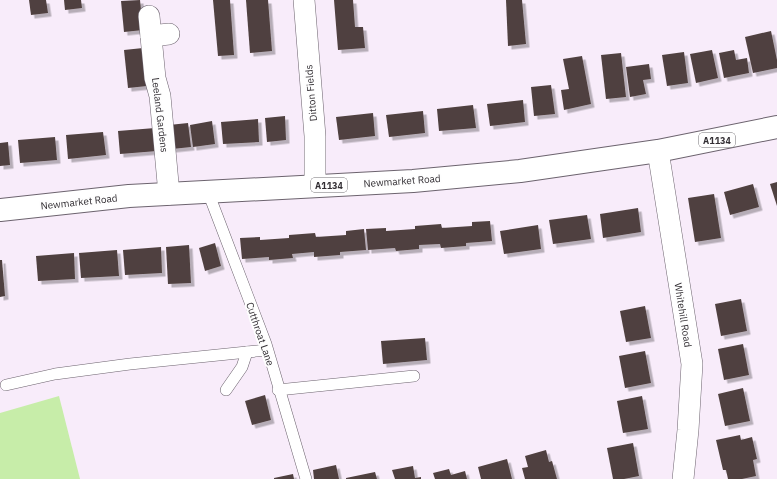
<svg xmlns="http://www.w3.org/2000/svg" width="777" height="479" viewBox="0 0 777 479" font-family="'IBM Plex Sans',sans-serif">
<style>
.green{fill:#c7eda9}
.building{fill:#50413f;filter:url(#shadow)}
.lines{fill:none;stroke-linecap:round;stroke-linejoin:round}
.service-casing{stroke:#6c636e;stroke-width:12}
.minor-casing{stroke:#6c636e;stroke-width:22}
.primary-casing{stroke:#6c636e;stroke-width:24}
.service{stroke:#fff;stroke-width:11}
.minor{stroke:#fff;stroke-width:21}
.primary{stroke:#fff;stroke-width:22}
.labels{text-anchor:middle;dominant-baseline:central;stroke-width:4;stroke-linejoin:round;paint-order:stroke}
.shield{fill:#fefefe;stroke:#6f6c70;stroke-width:1}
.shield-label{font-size:9px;font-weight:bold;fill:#322e33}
.street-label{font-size:10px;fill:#322e33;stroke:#fefefe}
</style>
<defs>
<filter id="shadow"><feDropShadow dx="3.5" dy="3.5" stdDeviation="0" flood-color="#0004"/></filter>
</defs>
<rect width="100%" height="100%" fill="#f8ecfa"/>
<path class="green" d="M59 396 80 479H0V413Z"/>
<g class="building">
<path d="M29 0H46L48 13 31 15Z"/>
<path d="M64 0H81L82 8 65 10Z"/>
<path d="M140 0 143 30 124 32 121 1Z"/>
<path d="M213 0H230L234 55 218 56Z"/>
<path d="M246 0H268L272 51 250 53Z"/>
<path d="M334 0H353L355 27H363L365 48 338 50Z"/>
<path d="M506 0H522L526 44 508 46Z"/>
<path d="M771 31 777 60V68L753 73 745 37Z"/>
<path d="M143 48 147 86 128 88 124 50Z"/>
<path d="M712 50 718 78 696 83 690 54Z"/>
<path d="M734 50 736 60 747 58 749 73 724 78 719 53Z"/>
<path d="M684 52 688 83 667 86 662 55Z"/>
<path d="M621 53 626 97 606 99 601 55Z"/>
<path d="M582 56 591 104 564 110 561 90 569 89 563 59Z"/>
<path d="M649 64 651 79 643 80 646 94 630 97 626 67Z"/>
<path d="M551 85 555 114 534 116 531 87Z"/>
<path d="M523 100 525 122 490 126 487 104Z"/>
<path d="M473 105 476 128 439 131 437 109Z"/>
<path d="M423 111 425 133 389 137 386 115Z"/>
<path d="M373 113 375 136 339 140 336 117Z"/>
<path d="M285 116 286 140 267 142 265 118Z"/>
<path d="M258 119 259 142 223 144 221 122Z"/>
<path d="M212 121 215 144 193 147 190 125Z"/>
<path d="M188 123 191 147 172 149 169 125Z"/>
<path d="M155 128 157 151 120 154 118 131Z"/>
<path d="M103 132 106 155 68 159 66 135Z"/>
<path d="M55 137 57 160 20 163 18 140Z"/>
<path d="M8 142 10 165 0 166V143Z"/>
<path d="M777 182V206L770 184Z"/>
<path d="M753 184 759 207 730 215 724 192Z"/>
<path d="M714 194 721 238 695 242 688 198Z"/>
<path d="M638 208 641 232 603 238 600 214Z"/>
<path d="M587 215 591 239 553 244 549 220Z"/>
<path d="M490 221 492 241 466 243V246L441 248 440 244 419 245V249L396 251 395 248 368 250 366 229 386 228V231L415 229V226L441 224 442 228 472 226V222Z"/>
<path d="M538 225 541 249 504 254 500 231Z"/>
<path d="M364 229 366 250 340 252V255L314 257V252L292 254 293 258 269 260V257L242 259 240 238 260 237V240L289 238V235L315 233 316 237 346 235V231Z"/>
<path d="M215 243 221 266 205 271 199 248Z"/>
<path d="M189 245 191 283 168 284 166 247Z"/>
<path d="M161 247 162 273 125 275 123 250Z"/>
<path d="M117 250 119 276 81 278 79 253Z"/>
<path d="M74 253 75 279 38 281 36 256Z"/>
<path d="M0 260H2L5 296 0 297Z"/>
<path d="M741 299 747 331 721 336 715 304Z"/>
<path d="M645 306 651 338 626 342 620 311Z"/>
<path d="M425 338 427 360 383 364 381 341Z"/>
<path d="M743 344 749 375 724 380 718 349Z"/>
<path d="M645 351 651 383 625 388 619 356Z"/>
<path d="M743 388 750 421 725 426 718 394Z"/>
<path d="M265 395 271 420 252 425 245 401Z"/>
<path d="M642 396 648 429 623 433 617 401Z"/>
<path d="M740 435 741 440 752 437 757 459 753 460 756 476 742 479H728L726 470H723L716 440Z"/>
<path d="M633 443 639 476 624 479H613L607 448Z"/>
<path d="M546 450 549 462 552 461 557 479H525L522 468 528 467 525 456Z"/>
<path d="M507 459 512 479H481L478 467Z"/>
<path d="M336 465 339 479H314L313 470Z"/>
<path d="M413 466 415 478 421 477V479H395L392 470Z"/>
<path d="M449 469 451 475 465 471 467 479H435L433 473Z"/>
<path d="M375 472 377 479H346V478Z"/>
<path d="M293 474 294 479H274V478Z"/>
</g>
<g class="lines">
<g class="service-casing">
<g id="service">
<path d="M208 192 266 344 306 479"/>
<path d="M6 385 55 374 130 364 267 350"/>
<path d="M226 390 242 367 247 352"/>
<path d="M278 390 414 376"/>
</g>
</g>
<g class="minor-casing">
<g id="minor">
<path d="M304 0 315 136V186"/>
<path d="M149 16 155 78 160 96 169 194"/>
<path d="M151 36 169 34"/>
<path d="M658 151 692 364 688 430 683 479"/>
</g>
</g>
<g class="primary-casing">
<path id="primary" d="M0 210 129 196 413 181 520 171 658 151 777 127"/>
</g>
<use href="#service" class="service"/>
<use href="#minor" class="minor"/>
<use href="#primary" class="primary"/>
</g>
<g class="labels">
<g class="shield">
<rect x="699" y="133" width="36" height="14" rx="3"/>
<rect x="311" y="178" width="36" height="14" rx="3"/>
</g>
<g class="shield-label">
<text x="717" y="140">A1134</text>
<text x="329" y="185">A1134</text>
</g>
<g class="street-label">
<text transform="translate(311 93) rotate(-95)">Ditton Fields</text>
<text transform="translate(160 115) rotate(83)">Leeland Gardens</text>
<text transform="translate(402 181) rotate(-4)">Newmarket Road</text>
<text transform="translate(79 202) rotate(-6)">Newmarket Road</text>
<text transform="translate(683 315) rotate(81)">Whitehill Road</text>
<text transform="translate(260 334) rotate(71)">Cutthroat Lane</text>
</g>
</g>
</svg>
